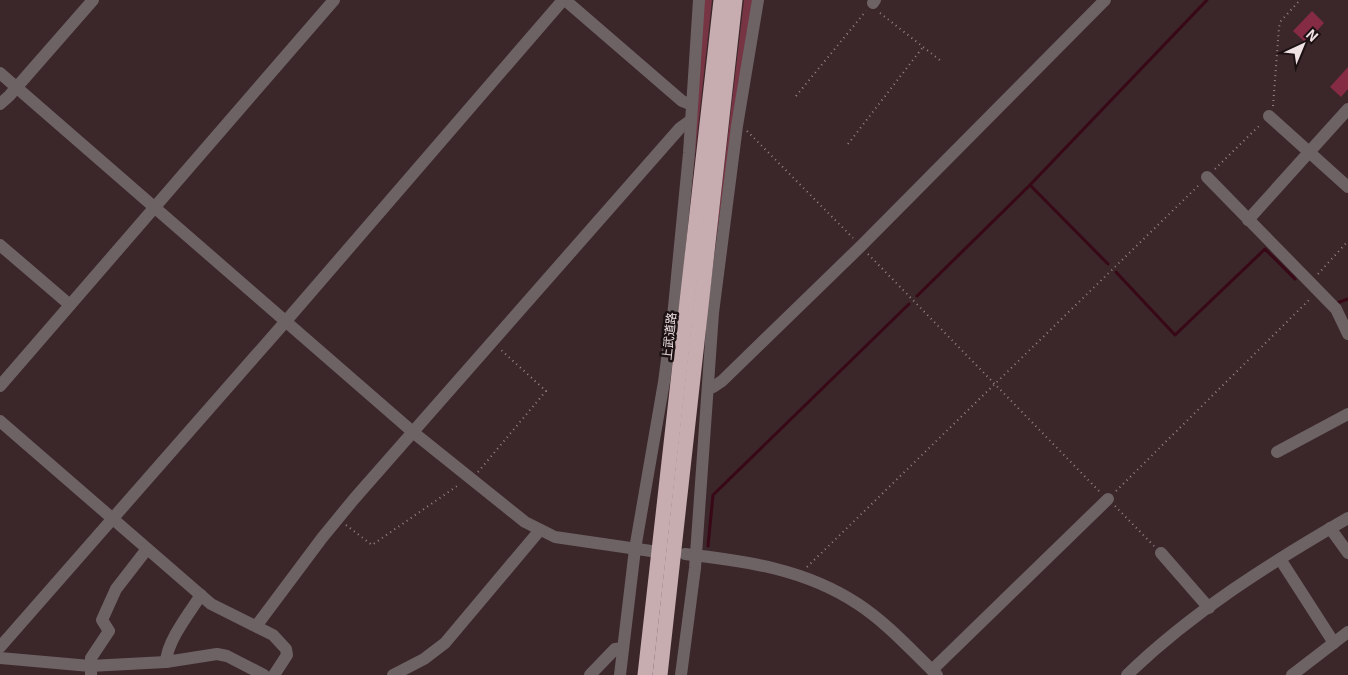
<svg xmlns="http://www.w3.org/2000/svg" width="1348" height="675" viewBox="0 0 1348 675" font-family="Georgia,'Noto Sans JP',serif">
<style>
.green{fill:#773544}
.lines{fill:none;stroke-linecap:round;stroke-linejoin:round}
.stream{stroke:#380816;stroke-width:3}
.building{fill:#862b44}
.path{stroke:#958386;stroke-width:2;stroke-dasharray:1 4;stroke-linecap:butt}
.minor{stroke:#6d6264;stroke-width:12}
.highway{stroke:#c7acb0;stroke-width:15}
.labels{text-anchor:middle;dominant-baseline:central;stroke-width:5;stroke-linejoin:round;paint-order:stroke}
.street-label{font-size:12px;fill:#f0e1e3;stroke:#1c1214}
</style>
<rect width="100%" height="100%" fill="#3b262a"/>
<g class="green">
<path d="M703 0H712L687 228Z"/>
<path d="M744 0H753L715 245Z"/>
</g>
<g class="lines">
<g class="stream">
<path d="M1030 185 1108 264"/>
<path d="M1116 272 1175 335 1265 249 1295 279"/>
<path d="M917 296 1030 185 1207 0"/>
<path d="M1337 303 1348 299"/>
<path d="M708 546 713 495 909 304"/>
</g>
</g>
<g class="building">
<path d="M1312 11 1324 23 1306 43 1293 31Z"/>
<path d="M1348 67V89L1341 97 1330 87Z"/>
</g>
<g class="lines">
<g class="path">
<path d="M880 13 941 61"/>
<path d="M796 96 866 11"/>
<path d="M1273 106 1279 27 1281 21 1300 0"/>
<path d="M747 131 853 238"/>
<path d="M848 144 923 47"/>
<path d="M1215 169 1261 124"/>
<path d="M868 254 1099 491"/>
<path d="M1318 274 1348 241"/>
<path d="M478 472 546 391 500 349"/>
<path d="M1116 491 1310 299"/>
<path d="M1115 506 1154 546"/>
<path d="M346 525 372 545 460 484"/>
<path d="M807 567 1199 185"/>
</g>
<g class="minor">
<path d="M565 0 682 101 692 105"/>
<path d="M873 3 875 0"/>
<path d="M0 73 414 433 525 522 555 537 651 551"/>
<path d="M0 104 9 96 93 0"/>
<path d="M1269 116 1348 187"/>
<path d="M1207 177 1336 309 1348 334"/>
<path d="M1248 220 1348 109"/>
<path d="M0 245 70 305"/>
<path d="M0 386 334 0"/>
<path d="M708 388 713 387 722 381 861 246 1105 0"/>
<path d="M0 421 211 604 273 635 286 649 287 655 274 675"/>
<path d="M1277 452 1348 414"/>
<path d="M1330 528 1348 553"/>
<path d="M1161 553 1209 608"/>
<path d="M685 554C746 561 805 569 858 604 887 623 912 651 937 675"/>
<path d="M1280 559 1334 643"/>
<path d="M257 625 322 538 354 499 680 128 691 120"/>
<path d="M0 647 286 321 563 0"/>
<path d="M0 658 90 666 166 662 217 654 227 656 264 675"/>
<path d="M166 662C167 641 190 612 201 595"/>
<path d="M932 670 1108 499"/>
<path d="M91 675V658L109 631 102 620 116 589 147 549"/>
<path d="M393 675 424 659 445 643 540 530"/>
<path d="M590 675 615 649 623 648"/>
<path d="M620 675 635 549 664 382 674 307 689 153 699 0"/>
<path d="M681 675 695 568 713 313 737 126 758 0"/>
<path d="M1127 675C1192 612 1270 563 1348 518"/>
<path d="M1292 675 1348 632"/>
</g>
<g class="highway">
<path d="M645 675 721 0"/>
<path d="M660 675 735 0"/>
</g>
</g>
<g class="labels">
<g class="street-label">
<text transform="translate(668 336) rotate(-84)">上武道路</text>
</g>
</g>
<g transform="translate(1303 45) rotate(44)" stroke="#1c1214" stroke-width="4" paint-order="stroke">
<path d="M0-4L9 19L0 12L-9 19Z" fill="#f0e1e3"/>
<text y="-8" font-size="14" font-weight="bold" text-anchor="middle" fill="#f0e1e3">N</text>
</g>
</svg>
